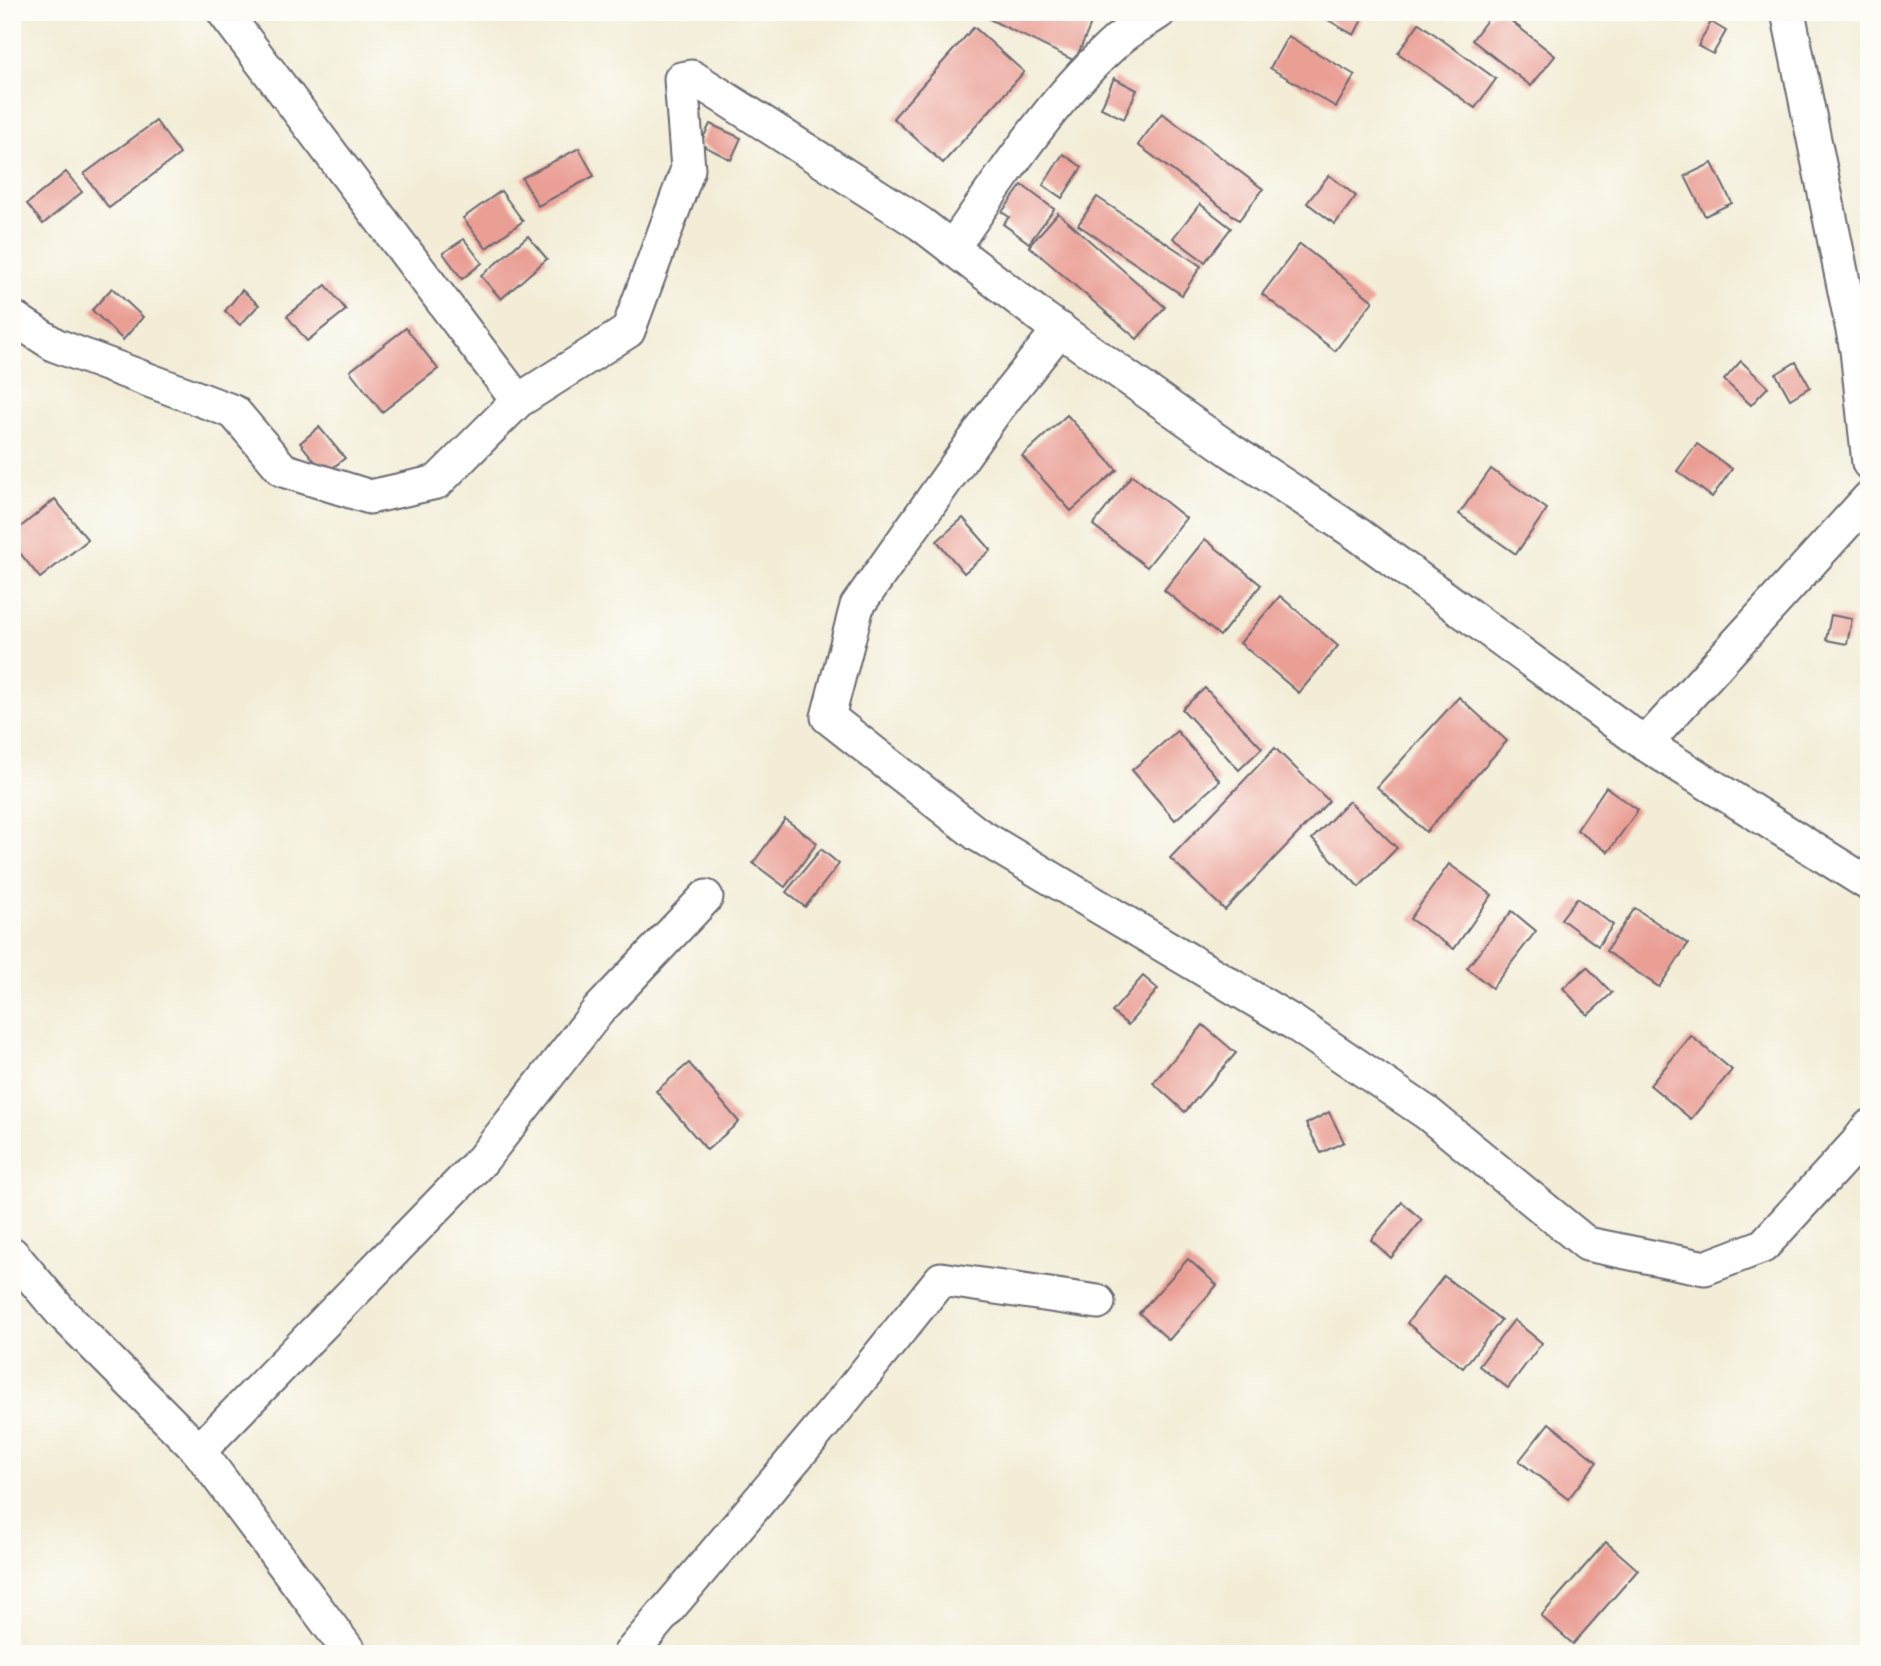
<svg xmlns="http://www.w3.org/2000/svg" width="1881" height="1666" viewBox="0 0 1881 1666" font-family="'IM FELL English',serif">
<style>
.building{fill:#ea9f95}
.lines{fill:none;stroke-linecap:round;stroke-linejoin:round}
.minor-casing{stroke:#6b6972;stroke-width:37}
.minor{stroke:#fff;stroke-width:33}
</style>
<rect width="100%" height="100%" fill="#fdfcf7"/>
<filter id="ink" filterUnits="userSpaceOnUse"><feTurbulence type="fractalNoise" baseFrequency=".0143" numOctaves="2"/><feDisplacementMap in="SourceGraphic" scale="14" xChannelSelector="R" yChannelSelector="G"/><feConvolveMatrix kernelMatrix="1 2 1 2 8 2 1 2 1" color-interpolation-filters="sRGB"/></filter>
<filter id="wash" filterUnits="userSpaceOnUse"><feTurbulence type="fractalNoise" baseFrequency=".00686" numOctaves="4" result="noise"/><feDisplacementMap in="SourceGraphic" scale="28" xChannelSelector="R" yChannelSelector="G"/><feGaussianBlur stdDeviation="1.57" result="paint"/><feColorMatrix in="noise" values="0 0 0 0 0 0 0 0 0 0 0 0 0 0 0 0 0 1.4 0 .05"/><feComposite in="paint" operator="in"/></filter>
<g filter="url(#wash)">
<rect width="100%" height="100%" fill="#f3edd7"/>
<g id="blocks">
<g class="building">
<path d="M990 12H1066L1091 24 1075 61 987 18Z"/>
<path d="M1333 12H1366L1354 35 1328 20Z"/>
<path d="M1493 12H1500L1555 56 1531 86 1472 40Z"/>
<path d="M1711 22 1726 31 1713 54 1698 46Z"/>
<path d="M1419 23 1496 79 1475 108 1398 53Z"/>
<path d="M974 27 1024 72 943 163 893 118Z"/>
<path d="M1288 36 1355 75 1336 107 1270 68Z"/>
<path d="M1114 78 1137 90 1124 119 1101 108Z"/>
<path d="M1162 113 1263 189 1239 220 1138 145Z"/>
<path d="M156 121 180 154 109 208 84 174Z"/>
<path d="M710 124 741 138 731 160 700 144Z"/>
<path d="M579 148 594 176 538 206 522 178Z"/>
<path d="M1063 154 1082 167 1062 198 1043 185Z"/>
<path d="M1712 163 1732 203 1705 216 1685 176Z"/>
<path d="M66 172 82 192 43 224 27 204Z"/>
<path d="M1329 175 1356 196 1335 224 1307 203Z"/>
<path d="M1022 185 1054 209 1029 243 1003 224 1009 217 1002 212Z"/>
<path d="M501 191 523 221 486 248 463 218Z"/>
<path d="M1097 197 1201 266 1182 295 1078 225Z"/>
<path d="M1200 204 1231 228 1205 262 1173 238Z"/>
<path d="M1058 213 1165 307 1137 339 1029 246Z"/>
<path d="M528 236 547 259 501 299 481 276Z"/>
<path d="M464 239 482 263 462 279 443 253Z"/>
<path d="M1300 244 1373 301 1335 351 1262 294Z"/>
<path d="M326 285 346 310 307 341 287 316Z"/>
<path d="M112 288 143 317 123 340 92 310Z"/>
<path d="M242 290 259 305 240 325 225 311Z"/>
<path d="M406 328 438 369 382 412 350 371Z"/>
<path d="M1741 361 1768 387 1751 405 1724 380Z"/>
<path d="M1796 362 1810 387 1790 399 1776 374Z"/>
<path d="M1067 415 1117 470 1071 511 1022 456Z"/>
<path d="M319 427 345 458 325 474 300 443Z"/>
<path d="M1697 444 1732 469 1712 497 1677 471Z"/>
<path d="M1491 469 1547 509 1516 554 1459 514Z"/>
<path d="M1132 475 1186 518 1147 567 1093 525Z"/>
<path d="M55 499 88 540 40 578 12 543V534Z"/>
<path d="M963 518 991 550 964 573 937 541Z"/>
<path d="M1205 539 1261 585 1220 636 1164 590Z"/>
<path d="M1280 596 1338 646 1299 693 1240 643Z"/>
<path d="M1831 615 1852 619 1847 644 1826 640Z"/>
<path d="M1205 688 1262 748 1239 770 1182 709Z"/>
<path d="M1459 697 1507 741 1426 832 1377 787Z"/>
<path d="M1177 731 1220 781 1175 820 1132 770Z"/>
<path d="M1275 748 1329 801 1225 910 1170 858Z"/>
<path d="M1606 787 1638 810 1608 852 1577 830Z"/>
<path d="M1349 801 1397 848 1359 887 1312 839Z"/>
<path d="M785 819 817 843 785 887 753 863Z"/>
<path d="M821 849 839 864 805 907 786 892Z"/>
<path d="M1449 864 1492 895 1454 949 1410 919Z"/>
<path d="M1577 898 1613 925 1598 946 1561 919Z"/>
<path d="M1635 908 1688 944 1659 987 1606 951Z"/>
<path d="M1512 911 1536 931 1492 988 1467 968Z"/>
<path d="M1868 916H1869V943L1861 941Z"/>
<path d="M1587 967 1612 993 1588 1015 1563 988Z"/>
<path d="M1143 976 1158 989 1128 1025 1112 1012Z"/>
<path d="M1203 1025 1236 1053 1185 1112 1153 1083Z"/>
<path d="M1691 1036 1732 1070 1691 1119 1650 1085Z"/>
<path d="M689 1063 739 1122 707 1150 656 1091Z"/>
<path d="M1329 1112 1344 1142 1321 1153 1306 1124Z"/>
<path d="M1402 1202 1422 1220 1391 1258 1371 1240Z"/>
<path d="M1188 1259 1217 1285 1169 1340 1139 1313Z"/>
<path d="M1444 1276 1501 1320 1463 1368 1407 1323Z"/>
<path d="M1514 1320 1542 1343 1508 1388 1479 1366Z"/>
<path d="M1549 1423 1597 1462 1568 1499 1519 1461Z"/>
<path d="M1606 1542 1638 1570 1573 1644 1541 1616Z"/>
</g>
</g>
</g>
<g filter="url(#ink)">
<use href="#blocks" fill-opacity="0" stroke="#6b6972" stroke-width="2"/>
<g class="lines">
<g class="minor-casing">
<g id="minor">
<path d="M224 12 518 401"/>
<path d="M1788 12 1857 350 1869 463"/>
<path d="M952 248C1003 176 1052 98 1119 39 1131 29 1146 21 1159 12"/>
<path d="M12 317 55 345 234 412 283 470 370 497 437 482 518 401 628 331 688 169 681 79 692 77 921 224 1043 318 1233 452 1356 533 1645 744 1869 884"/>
<path d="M1060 329 995 411 857 606 828 717 977 834 1294 1023 1427 1113 1587 1244 1705 1268 1763 1246 1857 1143 1869 1127"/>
<path d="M1645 744 1869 498"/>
<path d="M12 1254 62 1313 199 1451 351 1654"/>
<path d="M199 1451 482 1160 598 1011 706 897"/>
<path d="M630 1654 838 1407 941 1279 1098 1302"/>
</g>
</g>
<use href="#minor" class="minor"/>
</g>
</g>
<rect width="1881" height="1666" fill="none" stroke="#fdfcf7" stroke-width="42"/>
</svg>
